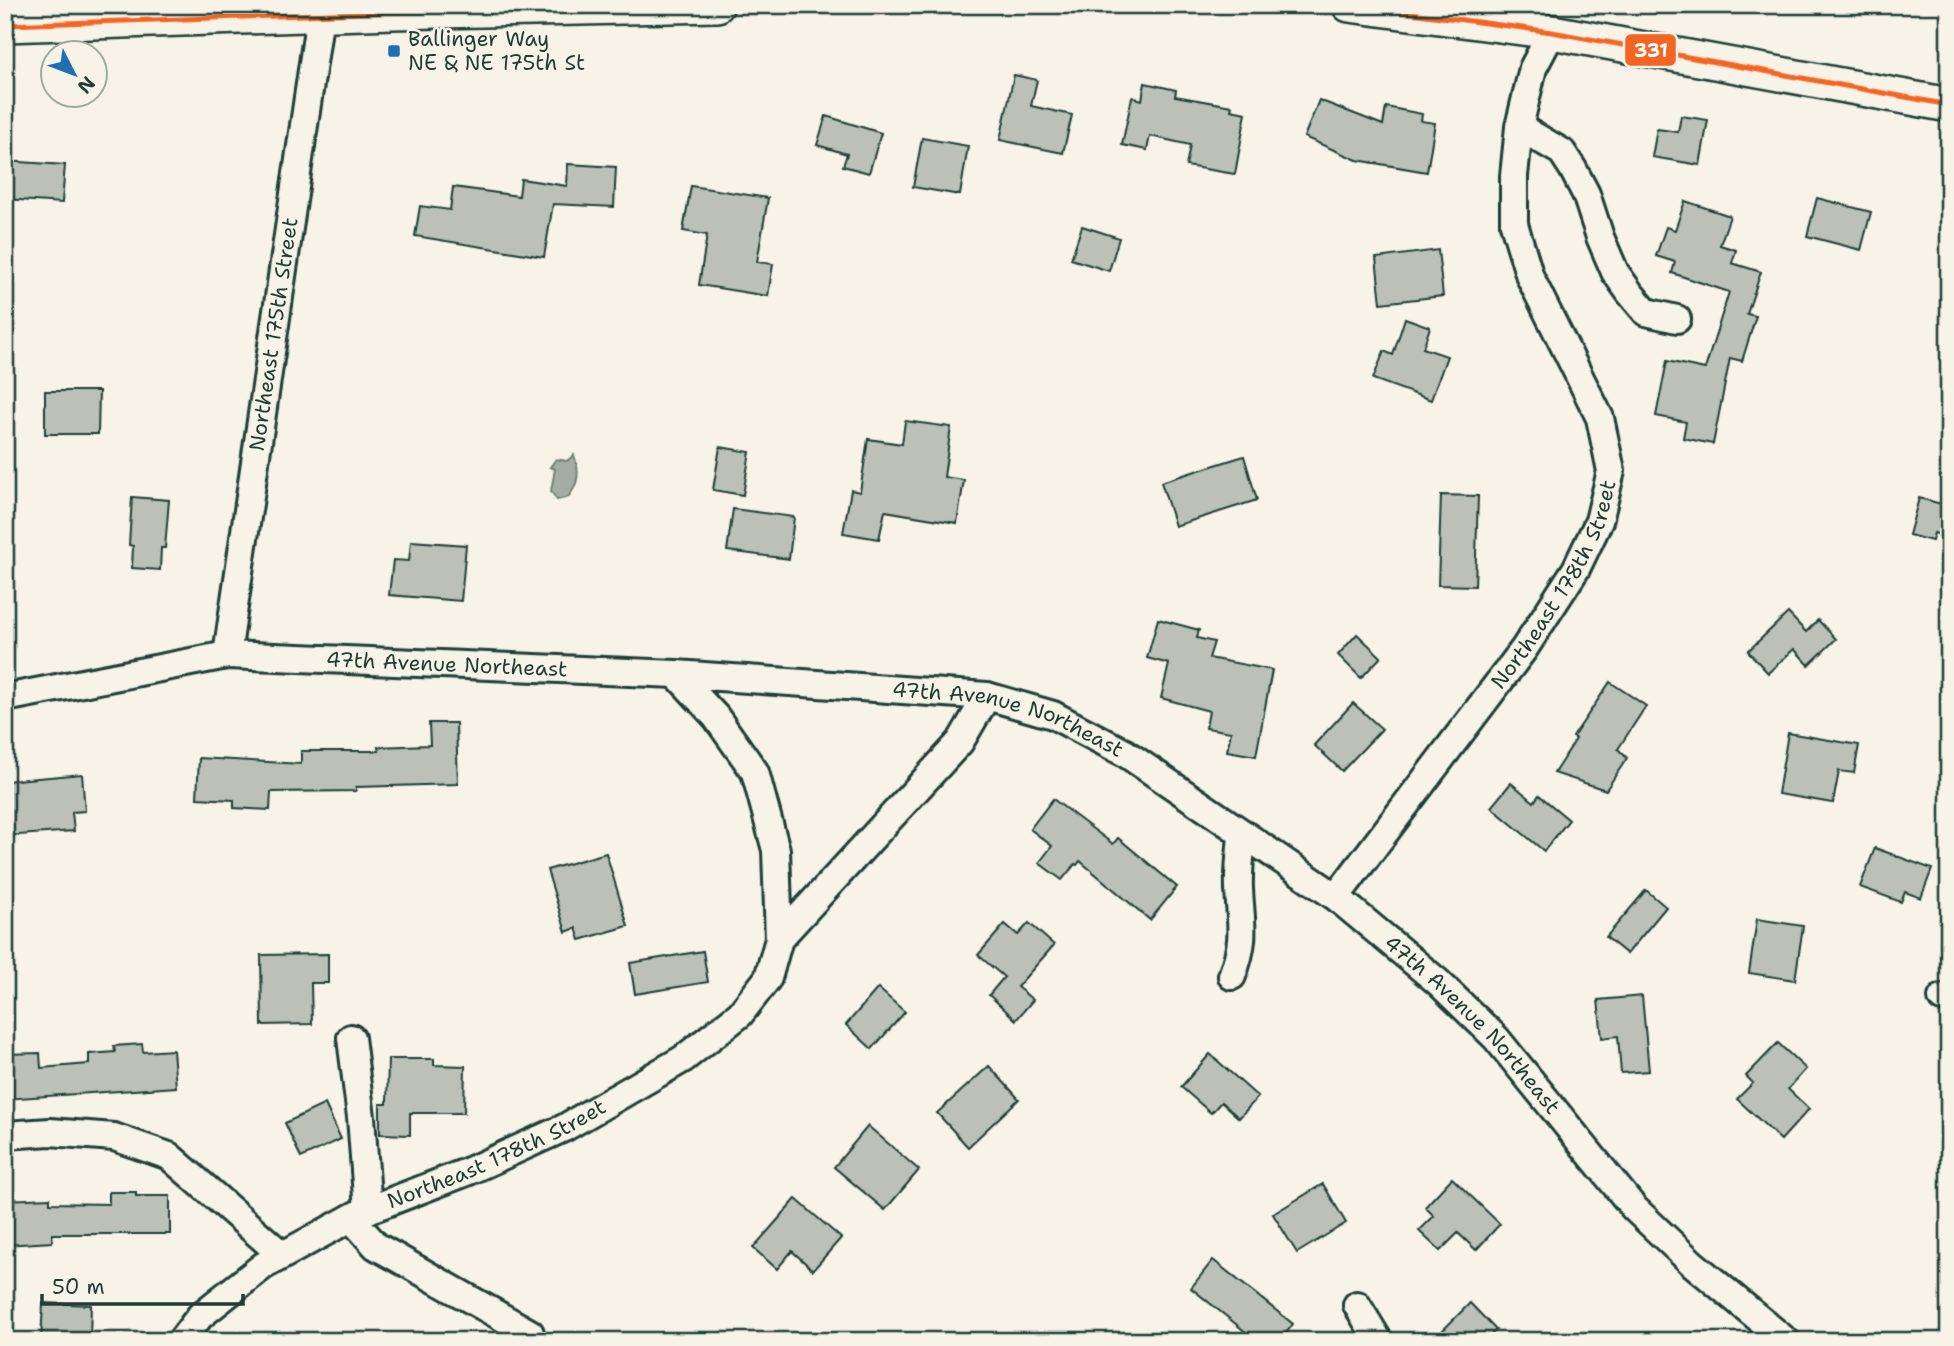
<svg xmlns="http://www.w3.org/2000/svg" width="1954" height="1346" viewBox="0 0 1954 1346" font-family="'Shantell Sans',sans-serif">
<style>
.water{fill:#a4ada3;stroke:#6f8077;stroke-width:2}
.building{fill:#bbc1b6;stroke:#1f3d34;stroke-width:2}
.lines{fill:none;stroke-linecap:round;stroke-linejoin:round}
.minor-casing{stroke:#1f3d34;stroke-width:32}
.major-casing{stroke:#1f3d34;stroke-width:38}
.minor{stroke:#f7f3e8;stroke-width:26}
.major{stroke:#f7f3e8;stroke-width:33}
.bus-1-casing{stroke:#f7f3e8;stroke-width:10}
.bus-1{stroke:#f26522;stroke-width:5}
.poi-dot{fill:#1f6fb2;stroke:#f7f3e8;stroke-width:2.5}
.labels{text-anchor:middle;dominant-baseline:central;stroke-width:5;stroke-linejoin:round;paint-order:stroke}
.poi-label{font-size:21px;fill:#1f3d34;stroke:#f7f3e8;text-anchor:start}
.street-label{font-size:21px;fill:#1f3d34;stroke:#f7f3e8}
.line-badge{stroke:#f7f3e8;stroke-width:2.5}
.badge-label{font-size:19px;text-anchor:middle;font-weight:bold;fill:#fff}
</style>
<rect width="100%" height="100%" fill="#f7f3e8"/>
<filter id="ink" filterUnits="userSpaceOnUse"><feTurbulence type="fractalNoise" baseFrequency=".0143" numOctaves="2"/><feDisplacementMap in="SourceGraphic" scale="14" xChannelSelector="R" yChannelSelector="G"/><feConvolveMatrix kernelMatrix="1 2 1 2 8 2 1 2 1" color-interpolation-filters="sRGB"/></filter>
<g filter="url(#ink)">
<path class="water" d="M574 455C580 471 579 484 568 497L557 500 551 491 555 469 550 467 556 459 567 461Z"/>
<g class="building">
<path d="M1014 75 1037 80 1031 106 1072 115 1063 153 1000 140Z"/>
<path d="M1145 83 1176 90 1175 96 1232 106 1231 110 1246 113 1235 174 1186 166 1190 145 1150 136 1147 150 1122 145 1132 97 1142 100Z"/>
<path d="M1319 100 1383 125 1386 107 1422 114 1421 121 1435 123 1427 172 1357 160 1304 137Z"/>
<path d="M826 116 881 133 869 173 843 166 847 154 817 145Z"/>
<path d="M1681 116 1708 120 1700 165 1652 157 1657 129 1678 132Z"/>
<path d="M922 138 968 146 960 195 913 187Z"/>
<path d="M5 161 65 165 62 203 5 199Z"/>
<path d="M568 164 616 167 614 207 553 204 544 257 415 236 420 206 450 210 453 187 519 196 521 179 567 186Z"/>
<path d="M691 186 768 198 757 262 773 264 768 296 699 285 707 235 683 231Z"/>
<path d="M1817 198 1871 212 1861 250 1807 236Z"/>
<path d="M1685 201 1730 216 1720 245 1736 250 1732 263 1761 272 1747 314 1756 316 1742 361 1730 358 1713 444 1683 438 1686 422 1656 416 1667 361 1705 369 1729 292 1672 273 1675 262 1656 256 1666 227 1675 230Z"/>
<path d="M1082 226 1119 238 1109 271 1071 259Z"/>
<path d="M1438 250 1443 296 1381 303 1376 258Z"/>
<path d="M1405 318 1430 327 1423 348 1447 356 1431 400 1373 379 1384 351 1393 355Z"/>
<path d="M45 391H99L98 434H45Z"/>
<path d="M905 421 951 427 944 477 964 480 957 523 885 511 879 539 843 533 851 490 860 492 868 439 902 444Z"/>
<path d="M720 447 750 452 743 495 713 490Z"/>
<path d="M1244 456 1257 500 1175 526 1161 482Z"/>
<path d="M1441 495 1478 496 1475 586 1438 585Z"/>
<path d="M132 497 169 500 165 548H161L160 570 132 568 133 546 129 545Z"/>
<path d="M1919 498 1949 506V537L1934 533 1932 541 1909 535Z"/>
<path d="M733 509 794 517 789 559 727 551Z"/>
<path d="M411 541 466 545 461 601 389 595 393 560 409 561Z"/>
<path d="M1788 613 1806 632 1818 620 1836 639 1809 665 1794 649 1768 673 1748 651Z"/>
<path d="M1158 619 1199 630 1197 638 1214 642 1209 658 1272 670 1256 756 1227 751 1231 732 1206 728 1209 711 1161 698 1169 664 1147 658Z"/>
<path d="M1357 634 1381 657 1361 678 1338 655Z"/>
<path d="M1610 682 1646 706 1618 749 1627 758 1606 790 1554 773 1576 739 1573 737Z"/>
<path d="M1353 703 1382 729 1342 771 1314 745Z"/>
<path d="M429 723H456L458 784 356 787V791L271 792 270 810 234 808V800L197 798 199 758 301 764V751H379L378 747 430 745Z"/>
<path d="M1788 733 1859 745 1854 773 1839 771 1833 803 1778 794Z"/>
<path d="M82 774 85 811 72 812 74 831 5 836V781Z"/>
<path d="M1511 783 1534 802 1539 795 1569 820 1544 851 1491 807Z"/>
<path d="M1053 799 1113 844 1118 838 1177 887 1150 920 1080 861 1077 865 1075 864 1062 880 1039 863 1052 846 1030 829Z"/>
<path d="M1875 848 1932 869 1921 898 1905 892 1901 902 1860 887Z"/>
<path d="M606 853 628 926 580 940 576 928 566 932 547 870Z"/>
<path d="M1646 890 1666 907 1627 954 1606 937Z"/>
<path d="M1757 919 1803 926 1795 980 1749 973Z"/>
<path d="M1029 923 1054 945 1017 987 1033 1000 1016 1020 989 995 1004 977 978 955 1005 924 1018 935Z"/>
<path d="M703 951 708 982 635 994 630 963Z"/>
<path d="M328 954V983H311L312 1024 262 1025 261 955Z"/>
<path d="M878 988 905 1012 872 1049 846 1025Z"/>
<path d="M1642 996 1649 1071 1621 1073 1618 1036 1602 1038 1598 1000Z"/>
<path d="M1778 1043 1806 1069 1788 1089 1809 1109 1781 1140 1737 1099 1753 1083 1746 1076Z"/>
<path d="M142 1044 143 1052 173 1050 176 1087 5 1099V1054L40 1053 41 1068 89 1064V1054L115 1052 114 1046Z"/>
<path d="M1210 1054 1258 1097 1239 1118 1221 1102 1211 1113 1181 1087Z"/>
<path d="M388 1059H434V1065L465 1066 464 1113H410V1135L380 1134V1104H387Z"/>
<path d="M989 1066 1019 1099 968 1147 937 1113Z"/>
<path d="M325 1104 341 1139 301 1158 285 1123Z"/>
<path d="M868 1126 919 1170 885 1210 834 1167Z"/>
<path d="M1452 1178 1500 1224 1476 1250 1458 1233 1440 1251 1419 1231 1434 1216 1425 1207Z"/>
<path d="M1323 1184 1346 1223 1297 1253 1273 1214Z"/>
<path d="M109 1192H136V1196H170V1234H52V1242L5 1245V1200L50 1198V1203L109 1204Z"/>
<path d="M796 1199 841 1238 813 1270 792 1251 777 1269 753 1248Z"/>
<path d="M1213 1260 1293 1324 1280 1341H1257L1191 1288Z"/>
<path d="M43 1303 91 1305 90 1340 41 1341Z"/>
<path d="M1470 1303 1496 1330 1485 1341H1432Z"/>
</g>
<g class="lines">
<g class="minor-casing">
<g id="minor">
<path d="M1519 127 1562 152 1573 169 1586 194 1600 237 1615 272 1630 293 1646 312 1677 319"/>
<path id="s1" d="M227 655 320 15"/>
<path id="s2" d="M5 698 227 655 676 674 987 696 1053 715 1125 753 1336 897 1438 982 1496 1038 1634 1208 1692 1263 1786 1341"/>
<path id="s3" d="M1336 897 1524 649 1576 569 1599 521 1611 471 1600 418 1530 277 1514 224V176L1519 127 1533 68 1552 32"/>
<path d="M779 939 960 742 987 696"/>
<path d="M1232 976C1246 938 1241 927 1239 889 1238 871 1241 852 1242 833"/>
<path d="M1942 998 1949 999"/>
<path d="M351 1038 361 1117 368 1210"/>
<path d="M5 1135 50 1132 114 1137 169 1156 282 1255"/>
<path d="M351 1218 376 1246 530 1333"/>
<path d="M1357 1305 1379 1341"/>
<path id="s4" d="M181 1341 200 1316 263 1266 358 1214 469 1171 564 1128 683 1059 740 1014 768 978 779 939 776 850 755 772 716 717 676 674"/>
</g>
</g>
<g class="major-casing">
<g id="major">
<path d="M1349 5 1552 32 1949 105"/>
<path d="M5 25 393 12 717 5"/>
</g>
</g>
<use href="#minor" class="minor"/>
<use href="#major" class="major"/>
<g class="bus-1-casing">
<g id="bus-1">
<path d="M1351 5 1552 32 1949 105"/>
<path d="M5 25 393 12 705 5"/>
</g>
</g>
<use href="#bus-1" class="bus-1"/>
</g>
</g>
<rect class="poi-dot" x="387" y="44" width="14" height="14" rx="3.5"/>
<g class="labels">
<g class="poi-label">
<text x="408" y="39">Ballinger Way<tspan x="408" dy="24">NE &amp; NE 175th St</tspan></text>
</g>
<g class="street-label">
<text stroke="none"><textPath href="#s1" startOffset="324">Northeast 175th Street</textPath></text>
<text stroke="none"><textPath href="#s3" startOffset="383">Northeast 178th Street</textPath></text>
<text stroke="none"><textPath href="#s2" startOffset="446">47th Avenue Northeast</textPath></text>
<text stroke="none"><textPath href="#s2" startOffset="1013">47th Avenue Northeast</textPath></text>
<text stroke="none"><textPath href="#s2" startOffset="1580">47th Avenue Northeast</textPath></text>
<text stroke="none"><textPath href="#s4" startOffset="371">Northeast 178th Street</textPath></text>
</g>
</g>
<rect class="line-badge" x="1624" y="33" width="53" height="34" rx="7" fill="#f26522"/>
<g class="badge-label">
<text x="1651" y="57">331</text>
</g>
<rect width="1954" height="1346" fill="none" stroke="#f7f3e8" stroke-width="28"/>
<rect x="14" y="14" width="1926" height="1318" fill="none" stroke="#1f3d34" stroke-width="2.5" filter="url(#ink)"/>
<g transform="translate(74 74) rotate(132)"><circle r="33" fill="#f7f3e8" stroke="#a1aaa0" stroke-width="2"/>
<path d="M0-5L12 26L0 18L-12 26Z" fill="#1f6fb2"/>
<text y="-10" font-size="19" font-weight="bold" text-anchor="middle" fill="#1f3d34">N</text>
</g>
<path d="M42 1294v10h201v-10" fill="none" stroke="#1f3d34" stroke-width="3.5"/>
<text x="52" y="1294" font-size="21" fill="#1f3d34" stroke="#f7f3e8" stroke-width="5" paint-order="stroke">50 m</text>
</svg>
